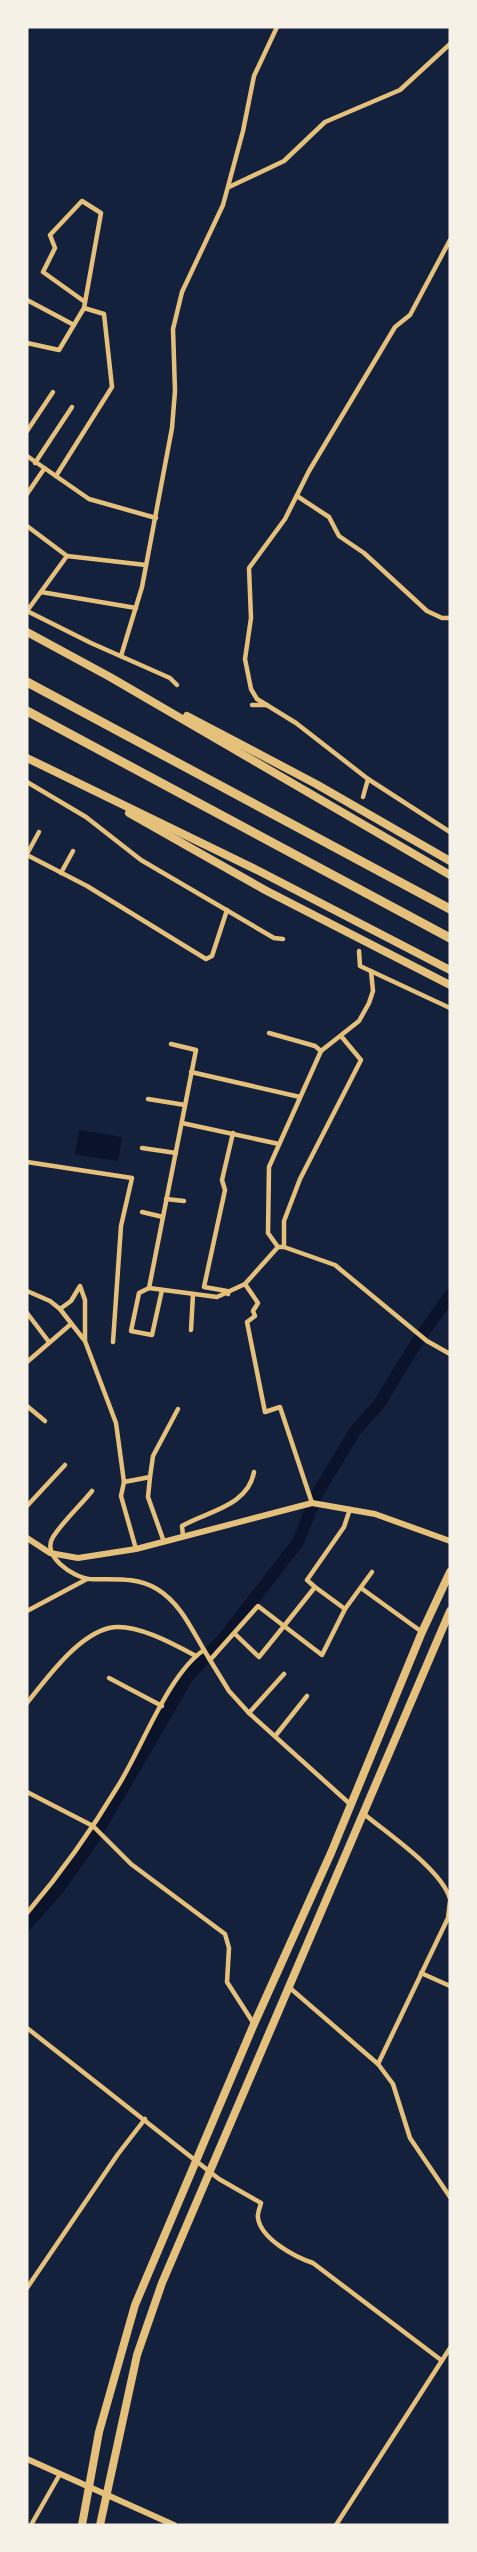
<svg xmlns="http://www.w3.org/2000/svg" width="477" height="2552" viewBox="0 0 477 2552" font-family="'PT Serif',serif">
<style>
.water{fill:#0b132b}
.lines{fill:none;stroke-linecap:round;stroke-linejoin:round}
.canal{stroke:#0b132b;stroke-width:12}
.minor{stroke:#e5c07b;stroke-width:4.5}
.tertiary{stroke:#e5c07b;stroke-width:6}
.primary{stroke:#e5c07b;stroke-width:8}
.trunk{stroke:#e5c07b;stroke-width:8}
.motorway{stroke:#e5c07b;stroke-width:9}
</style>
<rect width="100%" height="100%" fill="#14213d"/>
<path class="water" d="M79 1130 122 1137 118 1161 75 1154Z"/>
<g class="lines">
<path class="canal" d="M27 1924 59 1888 92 1841 187 1678 226 1635 298 1542 317 1494 355 1431 379 1404 415 1345 450 1295"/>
<g class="minor">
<path d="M229 187 284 161 325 122 400 90 450 44"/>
<path d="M450 240 410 315 395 327 309 471 285 519 249 568 251 618 245 659 251 689 257 699 296 723 368 779 450 832"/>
<path d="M27 300 74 325"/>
<path d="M27 343 59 350 84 308 101 213 82 201 50 235 55 248 43 272 85 302"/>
<path d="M27 431 53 392"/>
<path d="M27 456 89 499 156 518"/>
<path d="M35 463 72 407"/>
<path d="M56 476 112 387 104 314 84 308"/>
<path d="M27 494 44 469"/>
<path d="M297 496 329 517 339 536 364 553 427 611 442 618H450"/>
<path d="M27 526 67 556"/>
<path d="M146 565 67 556 27 611 91 643 170 678 177 685"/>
<path d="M41 592 136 608"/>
<path d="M121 656 142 587 172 428 175 391 173 329 182 292 223 205 243 131 254 76 277 27"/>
<path d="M252 705H267"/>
<path d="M27 782 86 817 141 860 274 938 283 939"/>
<path d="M363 797 368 779"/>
<path d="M27 854 39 832"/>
<path d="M27 855 87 886 206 959 212 956 227 910"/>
<path d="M61 873 73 851"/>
<path d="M359 951 360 966 450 1008"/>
<path d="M269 1033 315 1046 321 1051"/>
<path d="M171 1044 196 1050 149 1288 217 1297 245 1284 278 1247H284L335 1265 427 1341 450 1354"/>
<path d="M191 1072 300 1097"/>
<path d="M148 1099 185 1105"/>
<path d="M182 1123 279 1144"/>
<path d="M142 1148 176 1153"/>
<path d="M27 1162 132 1178 121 1226 113 1342"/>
<path d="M166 1199 184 1201"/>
<path d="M142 1212 163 1217"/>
<path d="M278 1247 268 1233 269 1167 321 1051 359 1021 369 1003 373 991 371 971"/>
<path d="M284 1247V1221L300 1179 361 1060 341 1036"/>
<path d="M245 1284 258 1303 253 1311 255 1316 247 1322 265 1412 280 1407 312 1503"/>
<path d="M149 1288 139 1293 131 1331 152 1335 162 1290"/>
<path d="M27 1291 50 1301 60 1309"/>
<path d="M228 1294 227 1291 204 1287 225 1190 222 1180 233 1133"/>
<path d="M27 1313 49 1342"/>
<path d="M191 1330 193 1294"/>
<path d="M85 1341 60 1309 71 1301 80 1286 85 1300V1341L116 1423 124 1482 121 1496 136 1549"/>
<path d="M27 1362 71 1324"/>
<path d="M27 1406 45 1421"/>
<path d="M150 1477 148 1497 164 1542"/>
<path d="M124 1482 150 1477 153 1456 178 1409"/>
<path d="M92 1491C80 1506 64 1520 53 1537 41 1556 73 1577 89 1579 112 1580 135 1576 157 1589 180 1603 191 1628 204 1650"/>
<path d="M27 1506 65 1465"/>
<path d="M183 1536 182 1526C208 1511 248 1506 254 1472"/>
<path d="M315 1587 345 1609 322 1655 284 1626 315 1587 307 1580 344 1527 350 1509"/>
<path d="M361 1588 422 1632"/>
<path d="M345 1609 372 1572"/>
<path d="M27 1611 87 1579"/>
<path d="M210 1660 229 1691 249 1713 350 1804"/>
<path d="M109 1678 162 1706"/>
<path d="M27 1703C47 1678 77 1636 109 1628 134 1622 174 1644 196 1656"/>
<path d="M249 1713 284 1674"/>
<path d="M276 1735 307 1696"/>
<path d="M27 1792 93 1826 131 1864 225 1934 229 1948 227 1982 254 2024"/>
<path d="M364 1814C388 1834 442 1870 450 1899"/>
<path d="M27 1913C61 1873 91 1831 118 1786 142 1748 168 1674 204 1650L210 1660 258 1606 284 1626 259 1657 234 1633"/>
<path d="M421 1973 450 1986"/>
<path d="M290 1988 378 2064 393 2084 410 2138 450 2197"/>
<path d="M27 2028 219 2179 261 2203C260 2207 257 2214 258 2218 261 2239 295 2257 313 2263L441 2360"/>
<path d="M378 2064 448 1918 450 1901"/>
<path d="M27 2288 118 2154 145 2119"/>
<path d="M31 2525 60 2474"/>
<path d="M336 2525 450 2348"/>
</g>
<g class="tertiary">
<path d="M27 1538 50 1553 78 1558 136 1549 312 1503 375 1514 450 1541"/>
<path d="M27 2459 174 2525"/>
</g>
<g class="primary">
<path d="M82 2525 99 2432 135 2305 254 2024 331 1853 422 1632 450 1572"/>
<path d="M100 2525 137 2355 162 2283 450 1611"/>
</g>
<g class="trunk">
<path d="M27 632 110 677 450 875"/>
<path d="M187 716 316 784 450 861"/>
<path d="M27 758 259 871 450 970"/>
<path d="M129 813 265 890 450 985"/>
</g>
<g class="motorway">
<path d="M27 682 450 909"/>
<path d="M27 711 450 938"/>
</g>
</g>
<rect width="477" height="2552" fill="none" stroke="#f6f1e7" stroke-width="57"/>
</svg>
